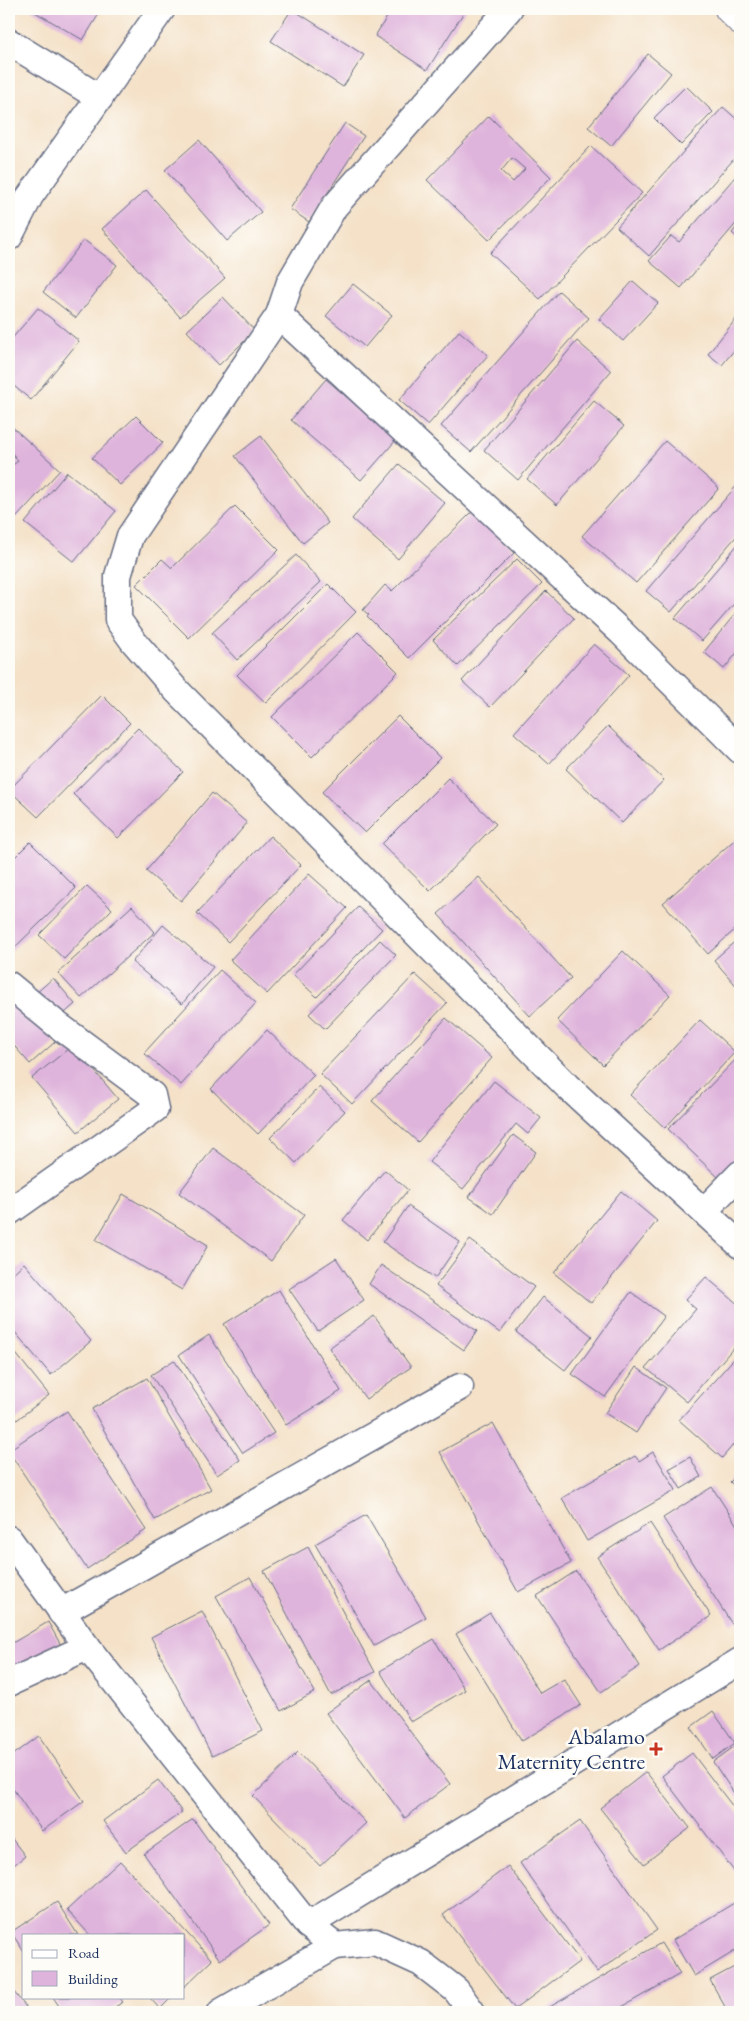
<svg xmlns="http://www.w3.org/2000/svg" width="749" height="2021" viewBox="0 0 749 2021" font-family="'EB Garamond',serif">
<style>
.building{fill:#dfb4dc;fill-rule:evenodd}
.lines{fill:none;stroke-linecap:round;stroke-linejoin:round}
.street-casing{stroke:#676d83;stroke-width:29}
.secondary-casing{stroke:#676d83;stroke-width:30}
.street{stroke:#fff;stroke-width:26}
.secondary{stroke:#fff;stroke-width:28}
.poi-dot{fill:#c8321e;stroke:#fdfcf7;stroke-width:2}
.labels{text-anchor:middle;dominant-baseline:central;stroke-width:5;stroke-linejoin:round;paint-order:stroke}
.poi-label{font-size:22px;fill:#1b2f5e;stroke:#fdfcf7;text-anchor:end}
</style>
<rect width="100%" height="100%" fill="#fdfcf7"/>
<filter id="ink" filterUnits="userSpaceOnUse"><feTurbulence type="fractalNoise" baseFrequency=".02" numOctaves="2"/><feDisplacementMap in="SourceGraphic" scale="10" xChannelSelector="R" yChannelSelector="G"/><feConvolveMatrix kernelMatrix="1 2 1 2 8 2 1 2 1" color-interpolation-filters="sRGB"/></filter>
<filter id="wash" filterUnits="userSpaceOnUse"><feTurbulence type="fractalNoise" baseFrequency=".0096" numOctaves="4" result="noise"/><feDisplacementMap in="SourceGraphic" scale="20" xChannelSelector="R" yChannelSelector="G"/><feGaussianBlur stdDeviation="1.12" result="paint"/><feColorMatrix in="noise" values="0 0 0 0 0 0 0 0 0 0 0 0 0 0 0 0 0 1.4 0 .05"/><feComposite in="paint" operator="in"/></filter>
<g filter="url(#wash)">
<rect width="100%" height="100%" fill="#f4e1c7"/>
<g id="blocks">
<g class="building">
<path d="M30 9H102L83 40Z"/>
<path d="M292 9 364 55 343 87 271 41Z"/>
<path d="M392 9H466L427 70 375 36Z"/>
<path d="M648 54 671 73 611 146 588 127Z"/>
<path d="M686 86 713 112 681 145 654 118Z"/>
<path d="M723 107 740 122V152L649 256 617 227Z"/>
<path d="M489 116 551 177 489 240 427 180ZM512 158 525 169 513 182 501 171Z"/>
<path d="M345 123 364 136 309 222 290 209Z"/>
<path d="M199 140 261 212 227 241 165 170Z"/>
<path d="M591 146 642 193 540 299 490 253Z"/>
<path d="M740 171V219L681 288 649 261 671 236 679 242Z"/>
<path d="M146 190 225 278 180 317 102 229Z"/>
<path d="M740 223V240L732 233Z"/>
<path d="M84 240 117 265 76 318 43 292Z"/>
<path d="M633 281 658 303 623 341 599 319Z"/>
<path d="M353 284 392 315 365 347 326 316Z"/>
<path d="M559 291 589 318 471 452 441 426Z"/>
<path d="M223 297 255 331 219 365 187 331Z"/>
<path d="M38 308 79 341 31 400 9 382V342Z"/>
<path d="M740 314V343L722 365 708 354Z"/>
<path d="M459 331 488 355 428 425 399 400Z"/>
<path d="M577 341 611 371 518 480 484 450Z"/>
<path d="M326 379 396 440 361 480 291 420Z"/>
<path d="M594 401 624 426 557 505 527 479Z"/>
<path d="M136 416 163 443 120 485 92 458Z"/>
<path d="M9 424 60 470 16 518 9 511V468L18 461 9 449Z"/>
<path d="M261 436 328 523 303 543 235 456Z"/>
<path d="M665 441 719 488 636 583 582 536Z"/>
<path d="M399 464 445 503 398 559 352 519Z"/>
<path d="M67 472 116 511 74 562 25 523Z"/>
<path d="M738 484 740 486V532L671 612 646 591Z"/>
<path d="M235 506 279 550 189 638 136 585 162 559 172 568Z"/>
<path d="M473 511 515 552 409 658 367 616 369 615 363 610 385 585 392 591Z"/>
<path d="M740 542V597L702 641 675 618Z"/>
<path d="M296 555 321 582 237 660 212 633Z"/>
<path d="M517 559 542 584 458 666 433 640Z"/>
<path d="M328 584 356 612 266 703 237 675Z"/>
<path d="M546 591 574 618 490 707 462 681Z"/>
<path d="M740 608V649L724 669 704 652Z"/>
<path d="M358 632 398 672 312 757 272 717Z"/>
<path d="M594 644 629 675 549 764 514 733Z"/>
<path d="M102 695 130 723 38 817 9 790Z"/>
<path d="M398 716 440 758 365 833 322 792Z"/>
<path d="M608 726 664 780 622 823 566 769Z"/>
<path d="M138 728 183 772 118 838 73 794Z"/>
<path d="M448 778 496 824 430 891 382 844Z"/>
<path d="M212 793 247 823 181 901 146 871Z"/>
<path d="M740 835V925L708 954 663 903Z"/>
<path d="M270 836 301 865 228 942 197 913Z"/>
<path d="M30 842 76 888 9 953V863Z"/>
<path d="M309 874 347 908 267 994 230 960Z"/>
<path d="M479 877 571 978 530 1016 438 914Z"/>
<path d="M87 886 112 909 64 959 39 935Z"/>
<path d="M132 906 155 932 81 998 58 973Z"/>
<path d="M358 907 382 929 317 997 293 975Z"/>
<path d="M163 925 213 967 182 1004 132 962Z"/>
<path d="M740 937V990L714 960Z"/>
<path d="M380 940 396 955 325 1029 309 1014Z"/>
<path d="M623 951 670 995 603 1065 557 1020Z"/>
<path d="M220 970 256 1003 181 1085 144 1053Z"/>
<path d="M415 974 447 1003 352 1104 320 1074Z"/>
<path d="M53 978 75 1004 57 1020 35 994Z"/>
<path d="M13 996 55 1042 30 1064 9 1040V1000Z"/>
<path d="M446 1018 492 1058 418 1142 372 1101Z"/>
<path d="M700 1020 735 1052 665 1128 630 1095Z"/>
<path d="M267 1030 314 1075 258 1134 211 1089Z"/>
<path d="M73 1045 118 1099 78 1132 32 1078Z"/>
<path d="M740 1055V1161L721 1180 668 1129Z"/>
<path d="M494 1081 541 1118 528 1134 516 1124 463 1189 429 1162Z"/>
<path d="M319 1087 345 1111 296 1163 270 1138Z"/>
<path d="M513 1135 536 1152 493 1214 469 1197Z"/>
<path d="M213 1148 304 1215 271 1261 179 1193Z"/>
<path d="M385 1170 408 1190 367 1240 343 1220Z"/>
<path d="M621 1191 657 1221 591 1303 554 1273Z"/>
<path d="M123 1194 208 1245 182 1290 96 1240Z"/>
<path d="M408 1206 460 1242 435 1278 383 1242Z"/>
<path d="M470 1240 534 1287 500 1333 436 1286Z"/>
<path d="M336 1258 364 1300 318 1331 289 1289Z"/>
<path d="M24 1263 91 1341 51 1375 9 1325V1277Z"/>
<path d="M381 1265 477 1331 464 1350 369 1284Z"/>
<path d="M706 1277 740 1306V1340L687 1402 646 1368 696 1309 685 1300Z"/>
<path d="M279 1290 341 1391 286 1425 224 1324Z"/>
<path d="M631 1292 664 1316 605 1397 572 1374Z"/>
<path d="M543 1297 592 1336 565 1370 516 1332Z"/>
<path d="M374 1316 411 1367 366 1399 329 1348Z"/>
<path d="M209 1335 274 1433 243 1453 179 1355Z"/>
<path d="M9 1345 49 1395 9 1426Z"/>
<path d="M740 1352V1437L722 1458 679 1420Z"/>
<path d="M174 1360 240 1460 217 1475 151 1375Z"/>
<path d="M636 1367 666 1388 636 1433 605 1413Z"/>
<path d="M147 1378 211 1489 155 1520 92 1409Z"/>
<path d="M67 1411 146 1530 87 1569 9 1452V1450Z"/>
<path d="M493 1423 571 1563 518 1592 440 1452Z"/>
<path d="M653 1452 676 1490 587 1541 562 1498 635 1456 639 1461Z"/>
<path d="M690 1457 701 1477 681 1489 669 1469Z"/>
<path d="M740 1472V1491L730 1482Z"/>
<path d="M712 1487 740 1530V1619L732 1624 663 1518Z"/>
<path d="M366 1515 426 1617 374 1646 315 1544Z"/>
<path d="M650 1523 711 1616 659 1650 597 1557Z"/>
<path d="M308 1547 375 1672 331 1695 264 1571Z"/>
<path d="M576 1571 640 1666 601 1692 537 1596Z"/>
<path d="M250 1577 315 1692 281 1711 216 1596Z"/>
<path d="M202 1611 263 1731 212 1756 151 1637Z"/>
<path d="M490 1613 540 1693 564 1679 581 1705 522 1741 456 1634Z"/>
<path d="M48 1622 62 1647 13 1674 9 1666V1645Z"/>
<path d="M434 1639 465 1690 411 1722 380 1671Z"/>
<path d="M371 1680 450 1784 405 1818 326 1713Z"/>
<path d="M713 1711 735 1743 713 1759 691 1727Z"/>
<path d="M39 1736 84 1801 42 1831 9 1783V1758Z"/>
<path d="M735 1746 740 1753V1802L713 1762Z"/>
<path d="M298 1752 366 1823 320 1866 253 1796Z"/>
<path d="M692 1753 740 1816V1879L662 1776Z"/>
<path d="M646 1772 690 1828 644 1864 600 1808Z"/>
<path d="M158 1780 182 1812 126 1852 103 1821Z"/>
<path d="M193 1819 269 1925 220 1960 144 1854Z"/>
<path d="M580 1821 657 1930 597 1972 520 1863Z"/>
<path d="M9 1835 25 1856 9 1869Z"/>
<path d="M120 1861 212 1960 184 1987V1935H90L67 1910Z"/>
<path d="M508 1866 580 1961 515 2009 443 1915Z"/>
<path d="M57 1902 78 1935H24V1952L11 1932Z"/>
<path d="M734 1903 740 1913V1948L694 1976 673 1940Z"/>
<path d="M661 1943 680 1974 613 2012H541Z"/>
<path d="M740 1964V2012H728L710 1980Z"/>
<path d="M9 1986 30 2012H9Z"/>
<path d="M53 1997H119L123 2002 107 2012H63Z"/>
<path d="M149 1997H172L160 2009Z"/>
</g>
</g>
</g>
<g filter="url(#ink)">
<use href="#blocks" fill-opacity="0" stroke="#676d83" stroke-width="1"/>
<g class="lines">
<g class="street-casing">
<g id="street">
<path d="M509 9 334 207 290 282 279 315 130 536 118 576V620L134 642 176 690 567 1086 740 1245"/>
<path d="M9 42 100 98"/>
<path d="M9 237 30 196 162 9"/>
<path d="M279 315 621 632 740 750"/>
<path d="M9 985 55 1023 152 1095 155 1109 9 1212"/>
<path d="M704 1211 740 1174"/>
<path d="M9 1539 87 1647 308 1925 335 1946 375 1942 421 1963 456 1990 472 2012"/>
<path d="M61 1612 460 1387"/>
<path d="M9 1683 87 1647"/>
<path d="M308 1925 740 1661"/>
<path d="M221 2012 335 1946"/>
</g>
</g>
<g class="secondary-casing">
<path id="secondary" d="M729 9 740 20"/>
</g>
<use href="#street" class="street"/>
<use href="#secondary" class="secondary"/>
</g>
</g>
<path class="poi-dot" d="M653.5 1741.5h5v5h5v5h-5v5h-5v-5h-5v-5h5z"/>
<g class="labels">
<g class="poi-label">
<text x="645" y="1736">Abalamo<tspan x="645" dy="25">Maternity Centre</tspan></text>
</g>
</g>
<rect width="749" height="2021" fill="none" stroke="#fdfcf7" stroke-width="30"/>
<rect x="22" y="1934" width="162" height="65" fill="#fdfcf7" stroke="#a3aaba"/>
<rect x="32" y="1950" width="25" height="8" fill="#ffffff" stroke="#a3aaba"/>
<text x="68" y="1958" font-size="15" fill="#1b2f5e">Road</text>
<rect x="32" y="1971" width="25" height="15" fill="#dfb4dc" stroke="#a3aaba"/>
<text x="68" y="1984" font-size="15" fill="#1b2f5e">Building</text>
</svg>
